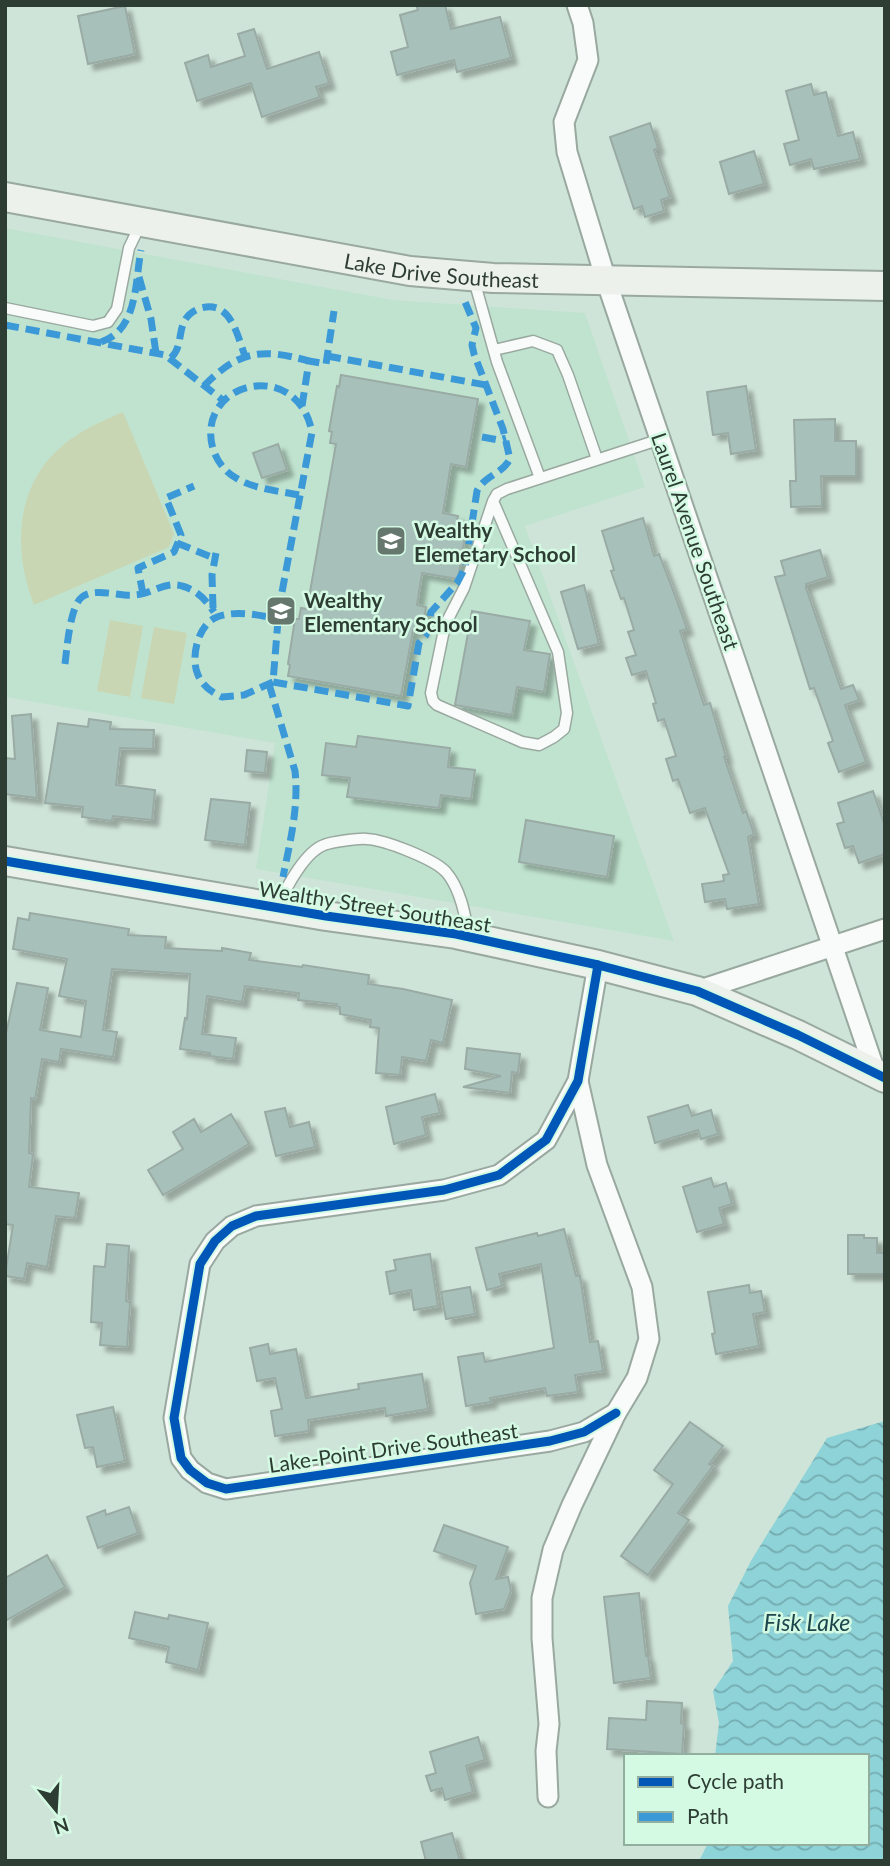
<svg xmlns="http://www.w3.org/2000/svg" width="890" height="1866" viewBox="0 0 890 1866" font-family="Lato,sans-serif">
<style>
.built{fill:#c0e3cf}
.garden{fill:#c9d6b3}
.water{fill:url(#water-waves)}
.building{fill:#a7c1ba;stroke:#99aba4;stroke-width:2;filter:url(#shadow)}
.lines{fill:none;stroke-linecap:round;stroke-linejoin:round}
.service-casing{stroke:#99a9a0;stroke-width:13}
.minor-casing{stroke:#99a9a0;stroke-width:23}
.secondary-casing{stroke:#99a9a0;stroke-width:32}
.service{stroke:#f8fbf9;stroke-width:10}
.minor{stroke:#f8fbf9;stroke-width:19}
.secondary{stroke:#ecf1ec;stroke-width:28}
.quiet{stroke:#3c99d8;stroke-width:7;stroke-dasharray:14 7;stroke-linecap:butt}
.cycleway-casing{stroke:#d4fae4;stroke-width:13}
.cycleway{stroke:#0057b8;stroke-width:9}
.labels{text-anchor:middle;dominant-baseline:central;stroke-width:5;stroke-linejoin:round;paint-order:stroke}
.street-label{font-size:21px;fill:#2e3d34;stroke:#d4fae4}
.poi-label{font-size:21px;font-weight:bold;fill:#2e3d34;stroke:#d4fae4;text-anchor:start}
.water-label{font-size:23px;font-style:italic;fill:#1c464b;stroke:#d4fae4}
</style>
<defs>
<pattern id="water-waves" width="16" height="10" patternUnits="userSpaceOnUse" patternTransform="scale(1.75)"><rect width="16" height="10" fill="#8dd3d8"/><path d="M0 5q4-4 8 0t8 0" fill="none" stroke="#74acb0"/></pattern>
<filter id="shadow"><feDropShadow dx="6" dy="6" stdDeviation="2" flood-color="#0004"/></filter>
</defs>
<rect width="100%" height="100%" fill="#cfe4d8"/>
<path class="built" d="M5 228 393 300 585 313 645 487 525 526 674 941 256 869 275 743 5 697Z"/>
<g class="garden">
<path d="M123 412 174 534 169 547 34 605C13 551 14 487 62 446 79 431 102 421 123 412Z"/>
<path d="M110 620 143 626 130 697 97 691Z"/>
<path d="M154 627 187 633 174 704 141 698Z"/>
</g>
<path class="water" d="M885 1421V1861H699L708 1843H867V1756H715L719 1723 713 1691 733 1661 728 1606 752 1559 827 1438Z"/>
<g class="building">
<path d="M416 5H445L451 29 500 17 511 58 457 72 454 60 397 75 391 52 408 47 400 15 418 10Z"/>
<path d="M125 6 135 54 88 64 78 16Z"/>
<path d="M254 29 267 69 319 52 329 83 316 87 320 97 262 117 251 83 197 101 185 63 208 55 211 67 245 56 238 34Z"/>
<path d="M811 84 814 95 826 92 838 136 853 132 860 159 814 169 811 159 790 165 784 144 799 140 786 91Z"/>
<path d="M650 123 658 148 654 150 670 197 661 200 664 211 645 217 642 206 634 209 610 137Z"/>
<path d="M754 151 764 184 729 194 720 162Z"/>
<path d="M341 375 478 399 466 467 451 464 443 513 458 516 457 521 467 523 458 579 422 573 417 605 426 607 422 631 413 630 401 696 288 676 290 665 288 664 295 619H299L301 608 307 609 336 444 330 443 332 432 329 431 337 386 339 387Z"/>
<path d="M746 386 756 450 731 454 728 433 713 435 707 392Z"/>
<path d="M835 419V441H856V476H821L822 506 791 507 790 481H796L794 420Z"/>
<path d="M278 444 287 470 262 478 253 453Z"/>
<path d="M643 518 654 556 659 554 677 601 687 629 680 631 699 690 704 705 710 703 726 757H724L743 813 746 811 754 834 748 837 759 904 727 909 725 899 705 902 702 884 724 881 723 875 729 874 705 808 690 813 678 779 673 781 666 759 676 756 664 719 658 721 653 704 656 703 646 671 632 675 626 658 636 655 628 632 634 630 624 598 621 599 611 571 614 570 602 531Z"/>
<path d="M820 550 828 577 806 584V588L841 689 853 685 859 700 845 705 866 762 839 772 828 743 833 741 814 688 810 689 775 577 785 575 781 561Z"/>
<path d="M584 585 599 644 578 649 561 592Z"/>
<path d="M472 611 530 621 524 650 550 654 544 692 517 687 512 715 455 705Z"/>
<path d="M31 714 37 798 5 794V758L15 759 12 716Z"/>
<path d="M89 719 111 722 110 729 154 730 153 749 120 748 116 785 155 790 152 820 113 816 112 821 82 817 83 807 45 803 58 723 88 727Z"/>
<path d="M358 736 450 748 448 767 475 770 471 799 441 795 439 808 347 797 350 778 322 775 326 743 356 747Z"/>
<path d="M247 750 267 752 265 773 245 771Z"/>
<path d="M873 791 885 826V854L859 863 853 846 845 848 837 824 844 822 838 803Z"/>
<path d="M211 799 250 803 245 845 205 840Z"/>
<path d="M526 820 614 836 607 877 519 862Z"/>
<path d="M30 913 129 929 128 935 166 937 165 948 222 951V948L251 953 249 960 302 967 303 965 369 975 368 984 403 989 452 1000 443 1043 431 1040 426 1061 402 1057 400 1075 376 1073 379 1028 370 1027 371 1020 340 1014V1007L336 1006 337 1004 298 1000 299 993 245 986 242 1002 207 996 202 1034 236 1038 233 1059 210 1056V1053L180 1049 185 1018 187 1019 190 974 112 969 103 1030 117 1032 113 1057 61 1049 59 1062 42 1059 35 1099 31 1098 29 1153 33 1154 29 1187 79 1193 75 1218 56 1216 47 1267 27 1263 24 1279 5 1276 13 1225 5 1224V1038L17 983 48 988 40 1030 81 1037 86 1001 59 996 67 959 13 949 18 918 29 920Z"/>
<path d="M467 1048 520 1054 518 1073 512 1072 510 1093 463 1087 501 1076 465 1069Z"/>
<path d="M435 1094 440 1113 422 1117 426 1135 394 1144 386 1107Z"/>
<path d="M688 1105 692 1116 711 1110 718 1134 701 1139 698 1130 655 1143 648 1117Z"/>
<path d="M285 1108 290 1127 309 1122 315 1147 276 1156 265 1112Z"/>
<path d="M231 1114 249 1144 163 1195 148 1170 183 1149 173 1132 194 1119 201 1132Z"/>
<path d="M711 1178 714 1187 726 1183 732 1204 719 1208 724 1224 697 1232 683 1187Z"/>
<path d="M564 1229 576 1276H580L590 1342 598 1341 603 1371 575 1375 578 1392 547 1396 545 1388 490 1398 491 1402 466 1406 458 1357 483 1353 485 1362 554 1348 541 1264 499 1274 502 1286 487 1290 476 1248 537 1233 538 1236Z"/>
<path d="M848 1235H864V1238H877V1253H885V1274H848Z"/>
<path d="M107 1244 129 1246 126 1301 130 1302 127 1347 100 1345 102 1323 91 1322 94 1266 105 1267Z"/>
<path d="M430 1254 438 1306 414 1310 411 1290 390 1294 386 1272 396 1270 394 1260Z"/>
<path d="M749 1285 750 1293 761 1291 765 1312 753 1314 759 1346 716 1354 712 1334 715 1333 708 1292Z"/>
<path d="M470 1287 475 1314 446 1319 441 1292Z"/>
<path d="M268 1344 270 1354 296 1349 306 1398 359 1389 358 1384 422 1374 428 1409 386 1416 385 1408 308 1420 309 1431 275 1436 271 1411 282 1409 275 1378 257 1381 250 1348Z"/>
<path d="M113 1407 125 1461 97 1467 93 1447 85 1448 77 1415Z"/>
<path d="M690 1422 723 1446 709 1464 713 1466 678 1513 689 1520 648 1575 621 1556 673 1484 654 1470Z"/>
<path d="M129 1507 138 1533 98 1548 87 1517 105 1510 106 1515Z"/>
<path d="M444 1525 508 1547 496 1579 508 1577 511 1591 504 1609 476 1614 470 1583 476 1566 434 1551Z"/>
<path d="M47 1555 65 1587 5 1621V1578Z"/>
<path d="M639 1593 646 1656H648L651 1678 614 1683 604 1597Z"/>
<path d="M135 1612 168 1619 169 1615 208 1623 198 1670 166 1662 169 1647 129 1638Z"/>
<path d="M647 1701 682 1703 681 1723 684 1724 682 1754 607 1749 609 1718 646 1720Z"/>
<path d="M478 1737 485 1760 466 1766 473 1792 445 1800 442 1788 431 1791 426 1776 436 1773 430 1752Z"/>
<path d="M452 1833 460 1861H426L421 1842Z"/>
</g>
<g class="lines">
<g class="service-casing">
<g id="service">
<path d="M474 280 497 362 540 478"/>
<path d="M5 308 93 326 108 322 117 309 129 248 140 225"/>
<path d="M494 350 533 341 557 350 568 375 597 459"/>
<path d="M493 501 558 652 567 713 564 729 554 737 539 745 522 742 437 705 433 701 431 693 445 625 464 588 493 501 497 494 507 489 661 439"/>
<path d="M279 904C287 886 305 852 324 845 331 842 359 838 367 839 385 840 434 859 446 872 460 888 465 913 468 933"/>
</g>
</g>
<g class="minor-casing">
<g id="minor">
<path d="M577 5 583 23 588 60 564 122 567 152 606 280 876 1074"/>
<path d="M598 965 578 1081 546 1140 499 1175 444 1190 256 1216 232 1226 215 1241 200 1264 174 1418 181 1458 190 1470 207 1483 226 1489 550 1441 584 1432 616 1413"/>
<path d="M697 991 885 929"/>
<path d="M548 1797 546 1751 549 1724 542 1638V1598L553 1550 572 1505 616 1413 637 1378 649 1339 642 1287 597 1165 578 1081"/>
</g>
</g>
<g class="secondary-casing">
<g id="secondary">
<path id="s1" d="M5 197 410 271 493 278 885 286"/>
<path d="M5 861 326 916 456 934 598 965 697 991 798 1035 885 1078"/>
</g>
</g>
<use href="#service" class="service"/>
<use href="#minor" class="minor"/>
<use href="#secondary" class="secondary"/>
<g class="quiet">
<path d="M139 277 151 319 156 353"/>
<path d="M5 325 165 355 224 401"/>
<path d="M101 342C138 330 135 282 141 250"/>
<path d="M327 356 486 385"/>
<path d="M171 358C182 347 178 335 184 322 187 315 194 310 201 308 231 300 237 335 245 356"/>
<path d="M204 386C239 350 262 348 309 361"/>
<path d="M302 406 309 361 326 364 334 311"/>
<path d="M482 437 499 440 506 438"/>
<path d="M299 495C279 491 254 489 236 478 225 472 217 461 213 449 194 382 297 356 312 432L279 608 273 682 408 706 419 643 426 635 431 612 457 583 465 568 477 491C484 476 502 474 510 459L503 429 474 354 472 345 476 328 465 302"/>
<path d="M177 543 214 558"/>
<path d="M143 594 138 568 174 552 181 535 166 498 194 486"/>
<path d="M213 608 212 575 216 553"/>
<path d="M65 664C67 648 70 606 82 597 95 587 120 597 135 595 151 594 165 581 182 586 197 590 206 600 214 612"/>
<path d="M273 682 244 695 222 697C211 692 203 686 198 675 190 658 198 624 217 617 236 610 259 615 278 619"/>
<path d="M269 684 295 771C299 807 290 842 283 877"/>
</g>
<g class="cycleway-casing">
<g id="cycleway">
<path d="M5 861 326 916 456 934 598 965 697 991 798 1035 885 1078"/>
<path d="M598 965 578 1081 546 1140 499 1175 444 1190 256 1216 232 1226 215 1241 200 1264 174 1418 181 1458 190 1470 207 1483 226 1489 550 1441 584 1432 616 1413"/>
</g>
</g>
<use href="#cycleway" class="cycleway"/>
</g>
<defs>
<g id="school-square" transform="scale(1.575)"><rect x="-9" y="-9" width="18" height="18" rx="4" fill="#66776d" stroke="#d4fae4"/><path d="M0-5L7-2L0 1L-7-2ZM-4 1L0 2.5L4 1V4Q0 6-4 4Z" fill="#fff"/></g>
</defs>
<g fill-rule="evenodd">
<use href="#school-square" x="391" y="541"/>
<use href="#school-square" x="281" y="611"/>
</g>
<g class="labels">
<g class="street-label">
<text stroke="none"><textPath href="#s1" startOffset="443">Lake Drive Southeast</textPath></text>
<text transform="translate(696 541) rotate(71)">Laurel Avenue Southeast</text>
<text transform="translate(375 906) rotate(9)">Wealthy Street Southeast</text>
<text transform="translate(393 1447) rotate(-8)">Lake-Point Drive Southeast</text>
</g>
<g class="poi-label">
<text x="414" y="529">Wealthy<tspan x="414" dy="24">Elemetary School</tspan></text>
<text x="304" y="599">Wealthy<tspan x="304" dy="24">Elementary School</tspan></text>
</g>
<g class="water-label">
<text x="807" y="1622">Fisk Lake</text>
</g>
</g>
<rect width="890" height="1866" fill="none" stroke="#2e3d34" stroke-width="14"/>
<rect x="624" y="1754" width="245" height="91" fill="#d4fae4" stroke="#92ae9e" stroke-width="2"/>
<rect x="638" y="1777" width="35" height="10" fill="#0057b8" stroke="#92ae9e" stroke-width="2"/>
<text x="687" y="1789" font-size="21" fill="#2e3d34">Cycle path</text>
<rect x="638" y="1812" width="35" height="10" fill="#3c99d8" stroke="#92ae9e" stroke-width="2"/>
<text x="687" y="1824" font-size="21" fill="#2e3d34">Path</text>
<g transform="translate(56 1810) rotate(162)" stroke="#d4fae4" stroke-width="5" paint-order="stroke">
<path d="M0-5L12 26L0 18L-12 26Z" fill="#2e3d34"/>
<text y="-10" font-size="19" font-weight="bold" text-anchor="middle" fill="#2e3d34">N</text>
</g>
</svg>
